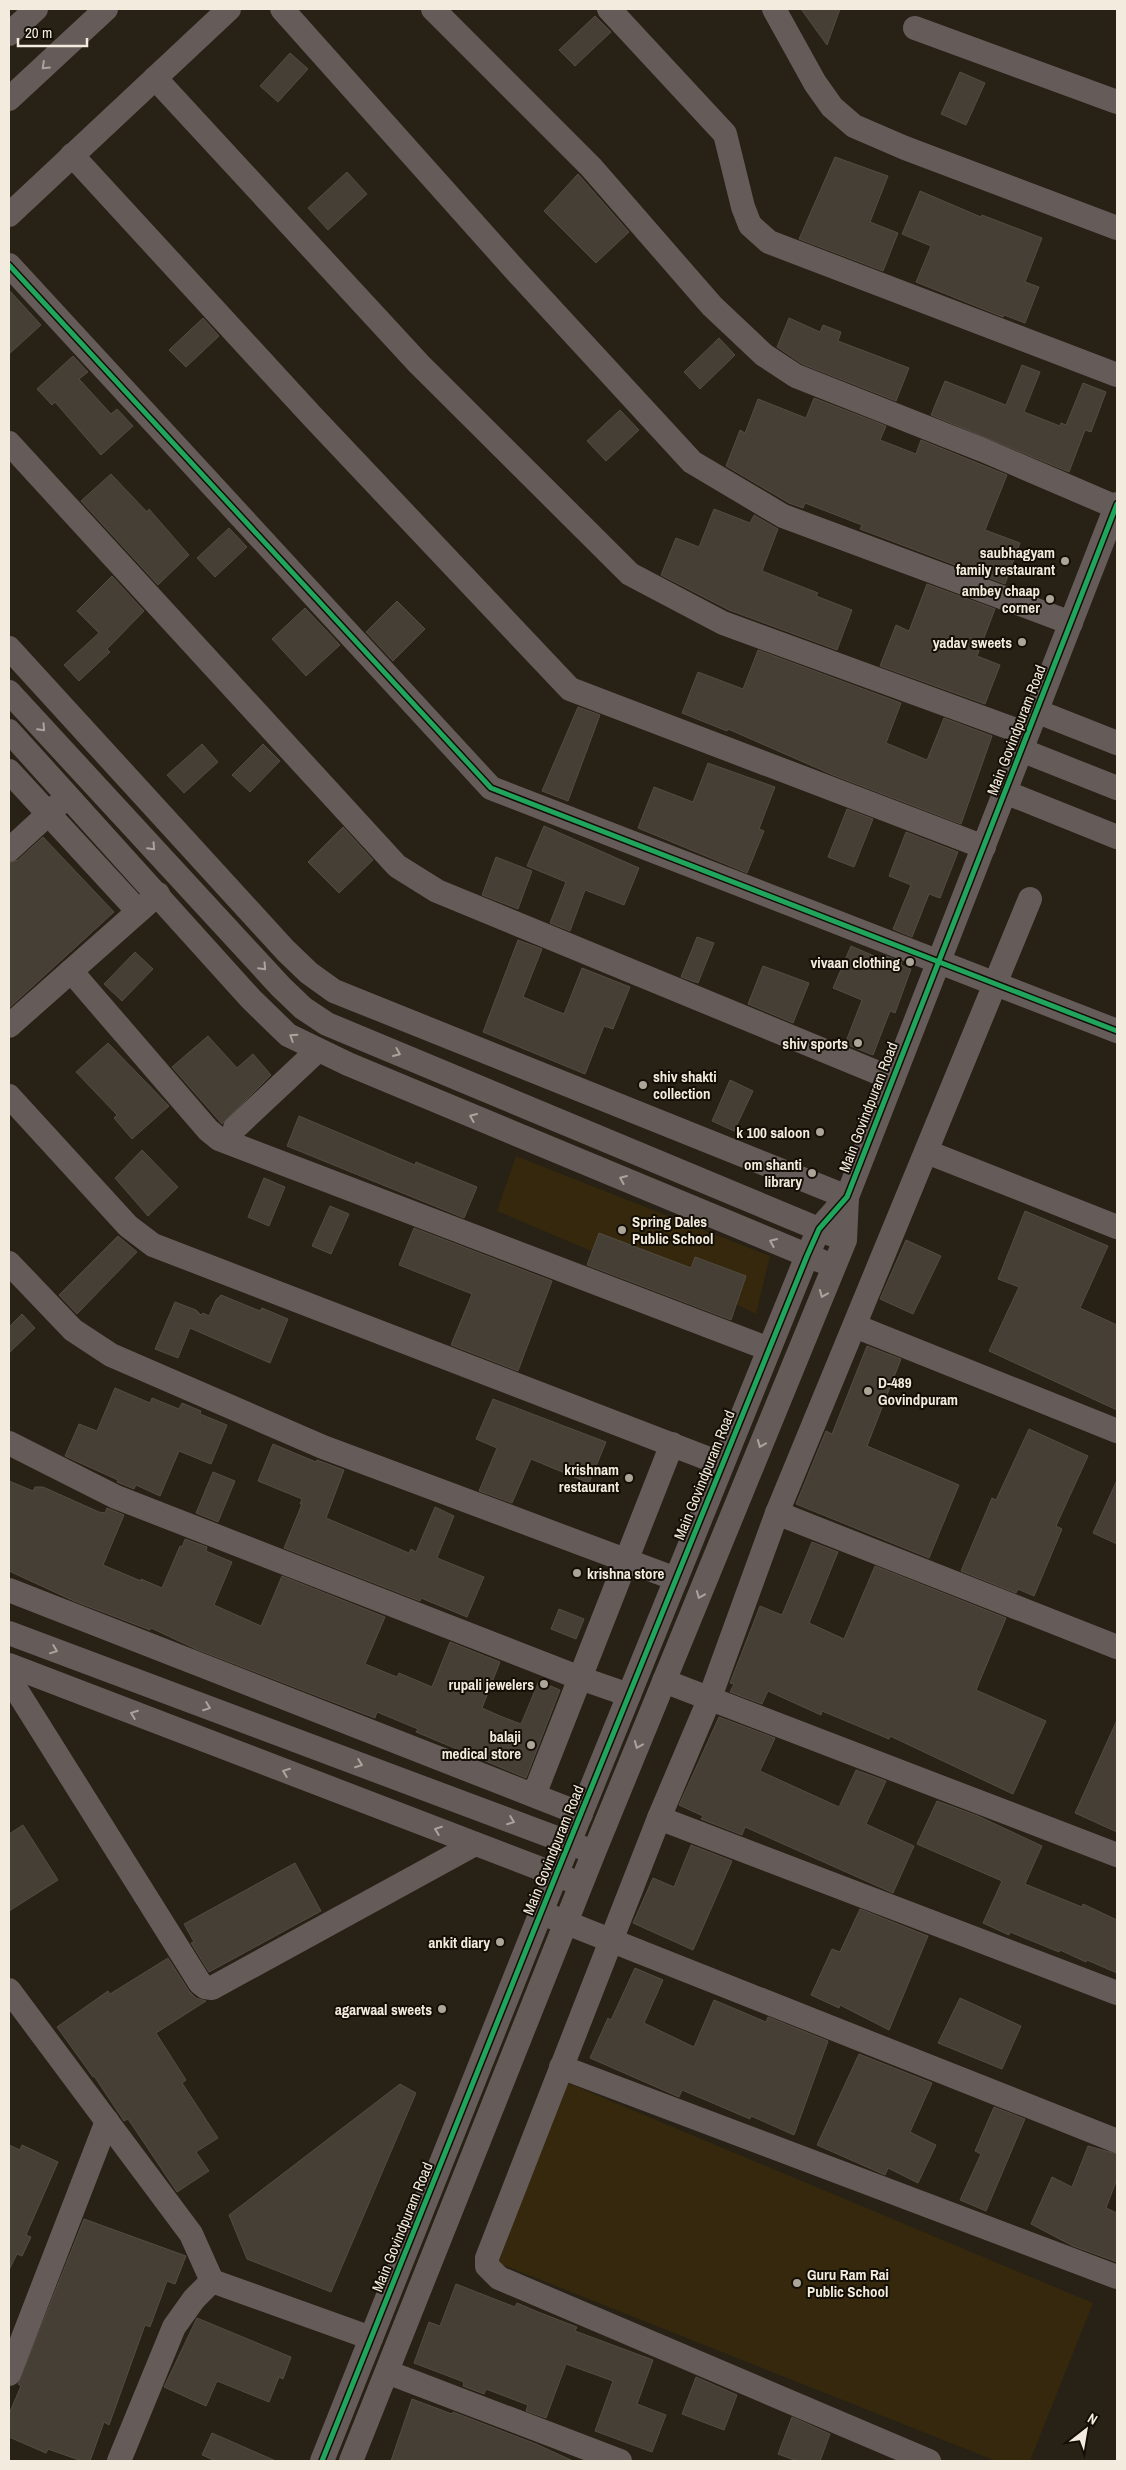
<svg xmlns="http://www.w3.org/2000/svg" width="1126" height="2470" viewBox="0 0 1126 2470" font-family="'Archivo Narrow',sans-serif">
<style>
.built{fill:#35280c}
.building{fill:#453f36;stroke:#524c42}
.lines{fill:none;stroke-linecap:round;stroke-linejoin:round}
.minor{stroke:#655c5a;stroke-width:24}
.cycleway-casing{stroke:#130e06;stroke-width:8}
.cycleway{stroke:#20a55d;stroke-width:5}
.oneway{stroke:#aca49c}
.poi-dot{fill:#aca598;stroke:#130e06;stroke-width:2}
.labels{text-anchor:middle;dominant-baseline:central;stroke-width:4;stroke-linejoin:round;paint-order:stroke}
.poi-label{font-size:15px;font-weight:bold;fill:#f3ecde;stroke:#130e06;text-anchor:end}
.street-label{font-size:15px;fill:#f3ecde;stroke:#130e06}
</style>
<rect width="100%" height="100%" fill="#272116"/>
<g class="built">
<path d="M516 1156 770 1256 756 1314 720 1296 662 1281 497 1211Z"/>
<path d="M568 2083 1093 2303 1030 2461H996L498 2263Z"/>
</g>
<g class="building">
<path d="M801 9H840L827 45Z"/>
<path d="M595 16 611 32 575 66 559 50Z"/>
<path d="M290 53 308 69 278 102 260 86Z"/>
<path d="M960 72 985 83 966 125 941 114Z"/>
<path d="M835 157 888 176 870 222 898 233 883 271 799 239Z"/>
<path d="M347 172 367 194 328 230 308 208Z"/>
<path d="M578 174 629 232 596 263 544 211Z"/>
<path d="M920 191 981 217 982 215 1042 238 1025 282 1039 287 1025 323 1004 315 1003 317 916 282 931 246 902 234Z"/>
<path d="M9 290 41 325 9 354Z"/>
<path d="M203 318 219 336 186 367 169 350Z"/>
<path d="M789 318 820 332 823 325 841 332 838 341 909 368 896 401 802 364 777 347Z"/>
<path d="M719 338 735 355 700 389 684 372Z"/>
<path d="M73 356 88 372 79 379 111 414 117 409 133 426 101 455 55 402 52 405 37 389Z"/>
<path d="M1022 365 1040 372 1024 412 1060 426 1061 423 1066 425 1083 383 1106 392 1091 432 1085 430 1069 472 931 415 945 381 1006 405Z"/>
<path d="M814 398 886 426 880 440 916 454 921 440 1007 475 985 530 1020 543 1005 584 860 529 862 525 805 503 803 508 789 503 726 466 740 430 745 433 758 399 806 418Z"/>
<path d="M620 410 639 430 606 461 587 441Z"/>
<path d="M111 474 147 512 149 509 189 555 158 585 81 501Z"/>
<path d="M714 509 750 523 754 515 778 529 762 571 818 593 816 596 852 610 837 650 729 610 661 575 676 538 699 547Z"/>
<path d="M229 528 247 547 215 577 197 558Z"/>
<path d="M112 576 144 611 107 649 110 652 79 681 64 665 99 633 77 611Z"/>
<path d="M927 584 995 609 977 656 1000 665 985 704 880 666 896 625 909 631Z"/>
<path d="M397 601 425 629 393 661 366 632Z"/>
<path d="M305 608 340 645 306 676 272 639Z"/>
<path d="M758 650 901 703 886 743 927 760 944 718 992 736 961 824 833 775 728 729 727 731 682 713 698 672 743 689Z"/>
<path d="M578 707 600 715 568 801 542 791Z"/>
<path d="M202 744 218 762 184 793 167 775Z"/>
<path d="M263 744 280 761 250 792 232 775Z"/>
<path d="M708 763 775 787 759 829 764 831 747 873 638 828 654 787 693 802Z"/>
<path d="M847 809 873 819 854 867 828 857Z"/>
<path d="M544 826 639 868 624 905 585 890 570 931 550 923 566 882 527 866Z"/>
<path d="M343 827 373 860 339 893 308 862Z"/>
<path d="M906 832 958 852 940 898 929 894 912 937 893 929 911 885 889 876Z"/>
<path d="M43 837 114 912 9 1008V863L18 860Z"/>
<path d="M496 857 532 871 518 909 482 895Z"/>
<path d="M697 937 714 943 698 983 681 977Z"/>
<path d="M518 940 542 949 523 997 564 1014 582 968 630 987 613 1029 604 1026 585 1074 483 1032Z"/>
<path d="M851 946 881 959 883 955 902 962 901 965 911 969 895 1013 890 1011 873 1055 845 1044 862 1000 833 988Z"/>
<path d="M135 952 153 969 122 1001 104 984Z"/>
<path d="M763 966 809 983 793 1023 748 1004Z"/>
<path d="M208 1036 237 1068 253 1054 271 1075 222 1124 172 1067Z"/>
<path d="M108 1043 169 1106 132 1139 114 1118 117 1115 76 1072Z"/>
<path d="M730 1080 753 1091 734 1131 712 1121Z"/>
<path d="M299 1116 415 1165 416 1162 477 1187 464 1218 287 1146Z"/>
<path d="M142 1150 178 1187 148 1216 115 1178Z"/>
<path d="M264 1178 285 1187 269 1226 248 1217Z"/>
<path d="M330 1206 349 1214 331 1254 312 1246Z"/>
<path d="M1025 1211 1108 1246 1080 1308 1117 1325V1410L989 1351 1019 1287 998 1279Z"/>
<path d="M414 1228 552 1281 518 1371 451 1345 472 1294 399 1265Z"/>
<path d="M599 1233 691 1268 695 1257 746 1276 731 1320 587 1265Z"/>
<path d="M118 1236 137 1252 77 1314 59 1295Z"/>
<path d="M906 1240 941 1256 913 1314 880 1299Z"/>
<path d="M221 1295 260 1311 262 1308 288 1319 270 1363 190 1328 178 1358 155 1349 175 1302 196 1310 201 1315 203 1313 209 1316 216 1300Z"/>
<path d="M22 1314 35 1328 9 1353V1327Z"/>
<path d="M867 1346 901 1359 867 1446 959 1485 929 1558 796 1504 826 1431 832 1434Z"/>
<path d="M115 1388 150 1403 152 1398 179 1409 182 1403 201 1411 200 1414 227 1425 211 1464 179 1451 160 1496 136 1485 134 1489 122 1484 117 1482 118 1480 65 1456 79 1424 97 1431Z"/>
<path d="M493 1399 606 1442 589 1483 531 1459 512 1503 479 1491 497 1448 476 1439Z"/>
<path d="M1029 1429 1088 1456 1056 1526 1062 1529 1034 1596 1018 1589 1016 1593 961 1571 992 1498 996 1500Z"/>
<path d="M273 1444 316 1462 317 1460 344 1470 326 1518 409 1553 411 1549 416 1552 435 1507 454 1516 437 1558 484 1577 467 1617 421 1598 420 1601 284 1548 302 1504H300L302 1499 258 1481Z"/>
<path d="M213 1472 235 1481 218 1522 196 1513Z"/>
<path d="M1117 1480V1544L1093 1533Z"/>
<path d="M9 1481 33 1491 35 1487H43L99 1512 105 1513 107 1508 124 1515 103 1565 141 1581V1579L162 1588 180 1546 182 1547 185 1539 207 1547 206 1551 232 1562 214 1605 261 1626 282 1576 385 1617 365 1664 397 1677 399 1673 432 1687 450 1642 500 1662 482 1708 500 1716 521 1724 539 1681 560 1690 526 1778 416 1732 418 1729 377 1712 375 1718 351 1709 196 1649 151 1628 150 1630 74 1601 9 1571Z"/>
<path d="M812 1542 838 1552 809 1623 844 1639 875 1566 1006 1618 976 1690 1046 1721 1013 1794 890 1736 889 1739 822 1711 821 1715 768 1691 762 1704 730 1692 734 1684 730 1683 760 1606 782 1615Z"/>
<path d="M559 1609 584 1619 576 1639 551 1629Z"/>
<path d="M719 1717 775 1738 760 1771 839 1807 856 1770 886 1781 866 1824 914 1846 893 1893 745 1827 742 1835 701 1819 703 1816 679 1805Z"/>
<path d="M1117 1720V1832L1075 1813Z"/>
<path d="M937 1801 978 1816 1042 1846 1025 1884 1082 1907 1083 1904 1117 1920V1973L1087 1960 1086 1962 1060 1950 1059 1952 1010 1932 1009 1935 983 1923 1002 1881 917 1844Z"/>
<path d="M23 1825 58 1880 9 1911V1834Z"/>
<path d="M691 1845 732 1861 693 1950 633 1923 653 1878 674 1887Z"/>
<path d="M295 1863 321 1911 209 1972 191 1943 194 1942 184 1924Z"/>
<path d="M860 1909 928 1936 889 2030 840 2005 839 2008 811 1995 832 1949 840 1952Z"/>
<path d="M168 1958 189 1991 196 1998 206 2001 156 2033 186 2080 182 2083 218 2138 196 2152 209 2171 177 2192 128 2119 124 2121 94 2076 93 2077 57 2027 108 1991 110 1994Z"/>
<path d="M635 1968 663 1980 644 2023 694 2047 714 2000 766 2022 768 2017 828 2041 794 2135 751 2116 750 2119 682 2090 679 2097 590 2058 608 2018 611 2020Z"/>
<path d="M960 1998 1021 2026 1002 2069 938 2043Z"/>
<path d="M859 2054 932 2083 910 2132 936 2145 918 2183 888 2168 885 2175 817 2145Z"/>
<path d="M400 2084 416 2093 331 2292 247 2259 229 2215Z"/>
<path d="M994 2107 1025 2119 986 2211 960 2200 981 2154 975 2151Z"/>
<path d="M9 2145 20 2150 22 2145 58 2162 26 2235 31 2237 22 2256 17 2254 9 2270Z"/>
<path d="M1088 2146 1117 2154V2179L1106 2208 1117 2213V2262L1073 2246 1031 2224 1052 2177 1072 2187Z"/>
<path d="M84 2219 186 2256 175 2284 167 2281 150 2327 145 2325 109 2425 104 2422 90 2461H82L48 2449 46 2453 9 2437V2414L21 2386 18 2384Z"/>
<path d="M456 2284 515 2307 517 2303 538 2312 577 2327 575 2331 653 2360 637 2404 666 2415 652 2452 595 2431 613 2381 566 2364 546 2418 526 2411 528 2405 486 2389 484 2394 463 2386 464 2382 414 2363 429 2322 440 2326Z"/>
<path d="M197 2318 291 2357 283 2379 279 2377 269 2402 217 2381 206 2406 164 2387Z"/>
<path d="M696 2377 737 2395 724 2430 682 2414Z"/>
<path d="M412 2399 452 2414 453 2412 536 2444 573 2461H391Z"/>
<path d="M792 2417 830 2434 820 2461H797L778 2454Z"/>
<path d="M212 2433 276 2461H216L202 2455Z"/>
</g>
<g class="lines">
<g class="minor">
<path d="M282 9 516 271 692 462 783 516 1071 623"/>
<path d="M433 9 591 167 712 306 764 355 796 376 983 450 1116 507"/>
<path d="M609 9 725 134 743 207 750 225 769 242 1117 375"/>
<path d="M774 9 815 83 832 107 854 126 905 148 1117 228"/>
<path d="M915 28 1117 102"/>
<path d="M9 34 36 9"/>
<path d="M155 78 419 364 630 574 723 623 1027 734"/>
<path d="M9 99 106 9"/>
<path d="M72 155 311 415 570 689 984 847"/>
<path d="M9 215 229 9"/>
<path d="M9 265 491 788 1117 1031"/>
<path d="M9 443 397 866 437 891 893 1079"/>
<path d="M9 648 286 951 309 973 334 991 847 1197"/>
<path d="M9 692 281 987 303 1008 327 1024 833 1235"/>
<path d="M1036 711 1117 743"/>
<path d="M9 731 251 999 288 1035 348 1064 821 1261"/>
<path d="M1021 750 1117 788"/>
<path d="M9 771 138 911"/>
<path d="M1005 792 1117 837"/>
<path d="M9 850 59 804"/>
<path d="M71 971 208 1130 219 1139 769 1349"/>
<path d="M9 1026 158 894"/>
<path d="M9 1096 128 1226 153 1245 722 1464"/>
<path d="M235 1128 317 1051"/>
<path d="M927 1152 1117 1227"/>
<path d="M9 1263 73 1330 111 1355 323 1447 676 1579"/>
<path d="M855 1326 1117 1431"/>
<path d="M9 1443 116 1497 580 1678 629 1695"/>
<path d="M777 1513 1117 1647"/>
<path d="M9 1590 581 1814"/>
<path d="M9 1633 583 1848"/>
<path d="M9 1665 570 1880"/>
<path d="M9 1678 200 1983 205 1987 212 1988 475 1844"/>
<path d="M664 1681 1117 1855"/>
<path d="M534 1795 672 1444"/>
<path d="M659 1818 1117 1993"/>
<path d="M552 1917 1117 2141"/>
<path d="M9 1990 191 2234 212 2281 371 2338"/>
<path d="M561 2067 1117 2277"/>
<path d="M387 2372 620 2461"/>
<path d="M9 2374 107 2121"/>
<path d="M119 2461 174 2327 194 2299 212 2281"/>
<path d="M322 2461 556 1875 807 1256 819 1229 847 1197 1117 504"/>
<path d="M351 2461 594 1852 845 1240 847 1197"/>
<path d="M929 2461 499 2278 487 2266V2258L659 1818 709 1700 777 1513 1030 899"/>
</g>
<g class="cycleway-casing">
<g id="cycleway">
<path d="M9 265 491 788 1117 1031"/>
<path d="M322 2461 556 1875 807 1256 819 1229 847 1197 1117 504"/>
</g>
</g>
<use href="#cycleway" class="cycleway"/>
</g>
<defs><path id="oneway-chevron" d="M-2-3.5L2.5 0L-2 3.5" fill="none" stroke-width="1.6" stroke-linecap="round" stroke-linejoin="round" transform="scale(1.25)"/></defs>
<g class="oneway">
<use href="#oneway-chevron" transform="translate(45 66) rotate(137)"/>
<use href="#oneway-chevron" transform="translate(42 728) rotate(47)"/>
<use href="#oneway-chevron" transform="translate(152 847) rotate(47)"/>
<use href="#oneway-chevron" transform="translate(263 967) rotate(47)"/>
<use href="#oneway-chevron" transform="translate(293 1037) rotate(-147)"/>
<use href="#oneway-chevron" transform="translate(397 1053) rotate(23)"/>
<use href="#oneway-chevron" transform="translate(473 1117) rotate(-157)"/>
<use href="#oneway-chevron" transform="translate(623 1179) rotate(-157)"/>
<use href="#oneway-chevron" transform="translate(773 1242) rotate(-157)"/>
<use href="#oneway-chevron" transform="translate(823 1294) rotate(112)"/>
<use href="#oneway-chevron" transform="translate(761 1444) rotate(112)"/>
<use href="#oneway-chevron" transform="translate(700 1595) rotate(112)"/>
<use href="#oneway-chevron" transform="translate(54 1650) rotate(21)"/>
<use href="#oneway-chevron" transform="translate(207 1707) rotate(21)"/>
<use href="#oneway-chevron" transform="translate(134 1714) rotate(-159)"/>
<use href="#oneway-chevron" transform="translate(638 1745) rotate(112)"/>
<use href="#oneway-chevron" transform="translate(359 1764) rotate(21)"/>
<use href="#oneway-chevron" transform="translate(286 1772) rotate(-159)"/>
<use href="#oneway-chevron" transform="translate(511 1821) rotate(21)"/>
<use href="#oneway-chevron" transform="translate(438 1830) rotate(-159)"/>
</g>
<g class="poi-dot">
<circle cx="1065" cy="561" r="5"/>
<circle cx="1050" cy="599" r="5"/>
<circle cx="1022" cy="642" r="5"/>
<circle cx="910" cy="962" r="5"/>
<circle cx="858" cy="1043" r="5"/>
<circle cx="643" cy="1085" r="5"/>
<circle cx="820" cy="1132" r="5"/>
<circle cx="812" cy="1173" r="5"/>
<circle cx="622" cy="1230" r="5"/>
<circle cx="868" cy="1391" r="5"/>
<circle cx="629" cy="1478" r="5"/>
<circle cx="577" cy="1573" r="5"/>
<circle cx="544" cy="1684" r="5"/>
<circle cx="531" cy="1745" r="5"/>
<circle cx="500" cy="1942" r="5"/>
<circle cx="442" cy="2009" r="5"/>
<circle cx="797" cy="2283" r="5"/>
</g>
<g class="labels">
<g class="poi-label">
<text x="1055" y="552">saubhagyam<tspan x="1055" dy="17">family restaurant</tspan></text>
<text x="1040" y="590">ambey chaap<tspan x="1040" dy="17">corner</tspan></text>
<text x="1012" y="642">yadav sweets</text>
<text x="900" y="962">vivaan clothing</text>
<text x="848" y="1043">shiv sports</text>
<text x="653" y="1076" text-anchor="start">shiv shakti<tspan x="653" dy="17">collection</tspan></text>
<text x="810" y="1132">k 100 saloon</text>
<text x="802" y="1164">om shanti<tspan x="802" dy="17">library</tspan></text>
<text x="632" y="1221" text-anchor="start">Spring Dales<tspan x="632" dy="17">Public School</tspan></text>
<text x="878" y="1382" text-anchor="start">D-489<tspan x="878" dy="17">Govindpuram</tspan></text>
<text x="619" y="1469">krishnam<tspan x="619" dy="17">restaurant</tspan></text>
<text x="587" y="1573" text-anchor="start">krishna store</text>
<text x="534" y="1684">rupali jewelers</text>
<text x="521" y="1736">balaji<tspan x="521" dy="17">medical store</tspan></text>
<text x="490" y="1942">ankit diary</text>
<text x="432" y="2009">agarwaal sweets</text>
<text x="807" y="2274" text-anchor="start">Guru Ram Rai<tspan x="807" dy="17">Public School</tspan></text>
</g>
<g class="street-label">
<text transform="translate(1016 730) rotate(-69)">Main Govindpuram Road</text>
<text transform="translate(868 1107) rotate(-69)">Main Govindpuram Road</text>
<text transform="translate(704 1475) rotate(-68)">Main Govindpuram Road</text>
<text transform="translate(553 1850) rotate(-68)">Main Govindpuram Road</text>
<text transform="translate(402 2227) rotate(-68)">Main Govindpuram Road</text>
</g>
</g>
<rect width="1126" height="2470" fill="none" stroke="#f3ecde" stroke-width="20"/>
<g transform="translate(1086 2430) rotate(31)" stroke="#130e06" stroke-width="4" paint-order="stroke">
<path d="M0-4L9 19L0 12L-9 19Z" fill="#f3ecde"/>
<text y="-8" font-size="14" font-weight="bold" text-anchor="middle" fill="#f3ecde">N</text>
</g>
<path d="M18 38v8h69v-8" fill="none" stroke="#f3ecde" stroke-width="2.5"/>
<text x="25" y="38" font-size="15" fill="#f3ecde" stroke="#130e06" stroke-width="4" paint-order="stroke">20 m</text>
</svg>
